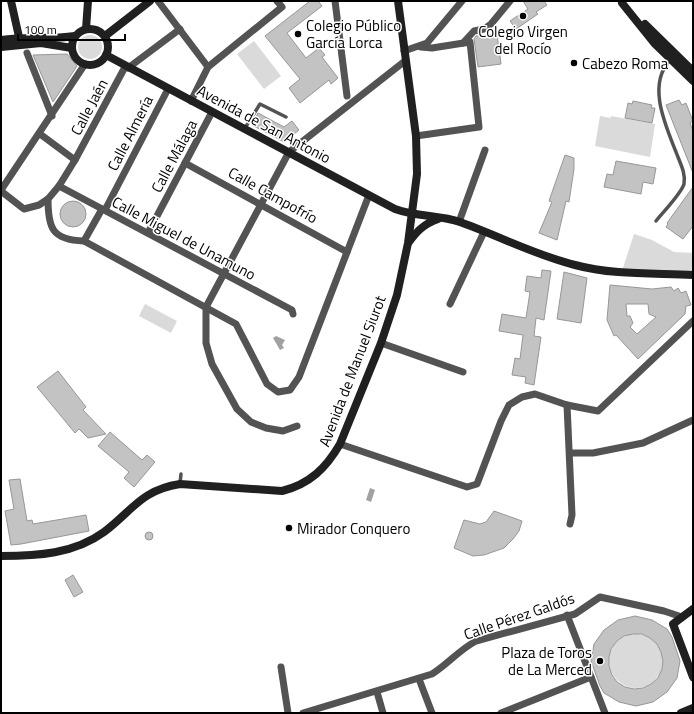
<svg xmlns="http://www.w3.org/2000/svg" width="694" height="714" viewBox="0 0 694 714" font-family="'Titillium Web',sans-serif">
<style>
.green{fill:#dadada}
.water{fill:#a1a1a1}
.building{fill:#c3c3c3;stroke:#979797;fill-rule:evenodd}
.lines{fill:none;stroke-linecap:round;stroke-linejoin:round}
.lane{stroke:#535353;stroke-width:3.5}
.street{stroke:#535353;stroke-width:7}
.secondary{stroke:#202020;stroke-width:8}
.poi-dot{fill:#000;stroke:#fff;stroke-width:1.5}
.labels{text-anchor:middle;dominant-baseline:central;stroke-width:3;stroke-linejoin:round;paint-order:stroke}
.poi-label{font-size:15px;fill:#000;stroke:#fff;text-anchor:start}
.street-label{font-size:15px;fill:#000;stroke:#fff}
</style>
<rect width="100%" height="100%" fill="#fff"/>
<g class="green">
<circle cx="90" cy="47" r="12"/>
<path d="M254 41 281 76 264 89 237 54Z"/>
<path d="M600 116 611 118V116L655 124 650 157 595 146Z"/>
<path d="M634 234 652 240 674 252 693 253V275L622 271Z"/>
<path d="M145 304 177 321 171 333 139 316Z"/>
<circle cx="636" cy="661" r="27"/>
</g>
<g class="water">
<path d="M276 336 285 340 282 345 284 348 280 350 273 338Z"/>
<path d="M370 488 375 490 371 502 366 500Z"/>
</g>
<g class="building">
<path d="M310 1H318L322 6 287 33 306 58 319 48 325 55 322 57 338 78 331 84 329 80 300 103 289 88 300 79 265 36Z"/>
<path d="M523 1H544L547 5 536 12 538 14 516 29 510 21 528 9Z"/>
<path d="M497 34 501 64 478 67 474 39 476 36Z"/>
<path d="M67 54 77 66 53 102 33 55Z"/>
<path d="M679 100 682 105 686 103 693 121 690 123 693 131V173L666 105Z"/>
<path d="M633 101 652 105 651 108H655L652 123 625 118 628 103 632 104Z"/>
<path d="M258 113 284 127 292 121 299 130 284 142 252 125Z"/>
<path d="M565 155 574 158V169L569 202 566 201 557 240 539 233 552 202 549 201Z"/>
<path d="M616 161 656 168 653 184 643 182 641 194 604 187 607 174 613 175Z"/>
<path d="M693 187V226L683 239 666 227 668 224 667 223Z"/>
<circle cx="73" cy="214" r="13"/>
<path d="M542 270 551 271 544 320 536 318 534 336 541 337 534 385 525 383 526 377 512 375 515 358 520 359 523 335 499 331 502 314 526 318 530 292 525 291 527 276 541 278Z"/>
<path d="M564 272 587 278 581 323 557 319Z"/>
<path d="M610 285 652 289 671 287 674 291 678 288 681 293 686 291 691 305 686 306 685 314 638 359 616 335 614 336 607 320ZM626 304H648L649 314 656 317 637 334 630 327 633 323 630 316H627Z"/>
<path d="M58 371 86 407 83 410 106 434 88 438 79 429 75 433 37 387Z"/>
<path d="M110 432 142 460 147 455 155 462 134 487 124 478 129 472 98 446Z"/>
<path d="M20 479 27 521 32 520 33 524 86 515 89 531 21 544 11 545 5 511 14 509 9 480Z"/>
<path d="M494 511 522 521 519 531 513 539 504 548 484 555 473 556 454 548 464 520 480 524 486 522Z"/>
<circle cx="149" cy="536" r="4"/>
<path d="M73 575 83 592 74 597 65 580Z"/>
<path d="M635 616 652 620 667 629 672 637 680 661 677 678 667 692 653 702 636 706 619 702 604 693 600 686 591 661 594 644 604 630 618 620ZM633 634H642L650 638 657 644 661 652 663 661 662 669 658 678 651 684 643 688 634 689 625 687 617 682 612 675 609 666V657L611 649 617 641 624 636Z"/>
</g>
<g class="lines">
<g class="lane">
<path d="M245 128 260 104 286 117"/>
<path d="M656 221C663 212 681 194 684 184 686 173 680 163 676 152 665 124 647 85 670 60"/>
<path d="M180 483 181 474"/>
</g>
<g class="street">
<path d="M158 1 208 67"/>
<path d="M335 1 347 96"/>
<path d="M463 43 474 31 484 29 491 24 510 1"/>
<path d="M404 51 427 43 462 1"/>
<path d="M27 53 52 116"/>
<path d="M128 68 180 29"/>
<path d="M191 101 208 67 282 7 277 1"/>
<path d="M40 134 75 160"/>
<path d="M416 136 479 127 470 42 432 48 421 47"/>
<path d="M185 163 347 252"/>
<path d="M59 186 292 310 293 314"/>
<path d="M1 190 85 64"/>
<path d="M1 191 24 209 39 205 48 199 59 186 75 160 125 67"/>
<path d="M48 199C48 228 52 240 84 241L236 324 267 384 278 392 290 390 299 377 369 195"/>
<path d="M105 210 168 89"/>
<path d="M459 222 485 150"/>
<path d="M148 233 212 112"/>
<path d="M84 241 102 209"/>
<path d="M450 304 484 232"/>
<path d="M381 343 463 372"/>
<path d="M567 405 572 515 570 524"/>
<path d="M297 426 283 431 266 428 251 422 237 409 212 364 206 343V307L289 152 405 61"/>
<path d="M340 444 467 487 477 484 501 421 509 405 522 397 535 394 567 405 598 411 693 321"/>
<path d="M570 453H593L643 443 693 420"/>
<path d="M567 615 605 713"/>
<path d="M281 667 288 713"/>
<path d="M419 679 432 713"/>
<path d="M377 692 383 713"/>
<path d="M303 713 432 674C448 664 459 650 476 641L575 614 600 597 664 611 682 617"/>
<path d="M501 713 591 677"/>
</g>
<g class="secondary">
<path d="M11 1 19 37"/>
<path d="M622 3 655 44 693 81"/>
<path d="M645 24 693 71"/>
<circle cx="90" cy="47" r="18"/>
<path d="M86 29 88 1"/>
<path d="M105 36 150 1"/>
<path d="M1 40C26 36 50 40 75 36"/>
<path d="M1 47 41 43 72 48"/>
<path d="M106 55 395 209C417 217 440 215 460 222 499 236 535 255 575 265 612 275 654 273 693 275"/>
<path d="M409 242C417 231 424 224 438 219"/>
<path d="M1 556C37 556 74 554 104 532 132 511 141 490 180 484L282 491C310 484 326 468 340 444L381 343 397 295 408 243 417 174 416 136 398 1"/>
<path d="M693 609 673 624 693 677"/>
<path d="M681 713 693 708"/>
</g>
</g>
<g class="poi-dot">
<circle cx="523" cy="16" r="4"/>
<circle cx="298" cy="34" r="4"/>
<circle cx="574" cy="63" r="4"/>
<circle cx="289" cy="528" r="4"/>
<circle cx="600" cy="661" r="4"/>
</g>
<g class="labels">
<g class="poi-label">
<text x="306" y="25">Colegio Público<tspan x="306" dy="17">García Lorca</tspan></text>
<text x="523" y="31" text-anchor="middle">Colegio Virgen<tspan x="523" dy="17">del Rocío</tspan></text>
<text x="582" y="63">Cabezo Roma</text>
<text x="297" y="528">Mirador Conquero</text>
<text x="592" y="652" text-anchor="end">Plaza de Toros<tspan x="592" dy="17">de La Merced</tspan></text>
</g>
<g class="street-label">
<text transform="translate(89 107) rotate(-62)">Calle Jaén</text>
<text transform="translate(264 124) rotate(28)">Avenida de San Antonio</text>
<text transform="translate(130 133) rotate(-63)">Calle Almería</text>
<text transform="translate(174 156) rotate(-62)">Calle Málaga</text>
<text transform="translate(273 195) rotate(29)">Calle Campofrío</text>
<text transform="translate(184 238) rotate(28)">Calle Miguel de Unamuno</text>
<text transform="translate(352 371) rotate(-69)">Avenida de Manuel Siurot</text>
<text transform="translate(519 616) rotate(-19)">Calle Pérez Galdós</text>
</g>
</g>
<rect width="694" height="714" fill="none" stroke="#000000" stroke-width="4"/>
<path d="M18 34v6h107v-6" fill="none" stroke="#000000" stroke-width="2"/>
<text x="24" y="34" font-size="12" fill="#000000" stroke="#ffffff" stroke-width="3" paint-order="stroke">100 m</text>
</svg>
